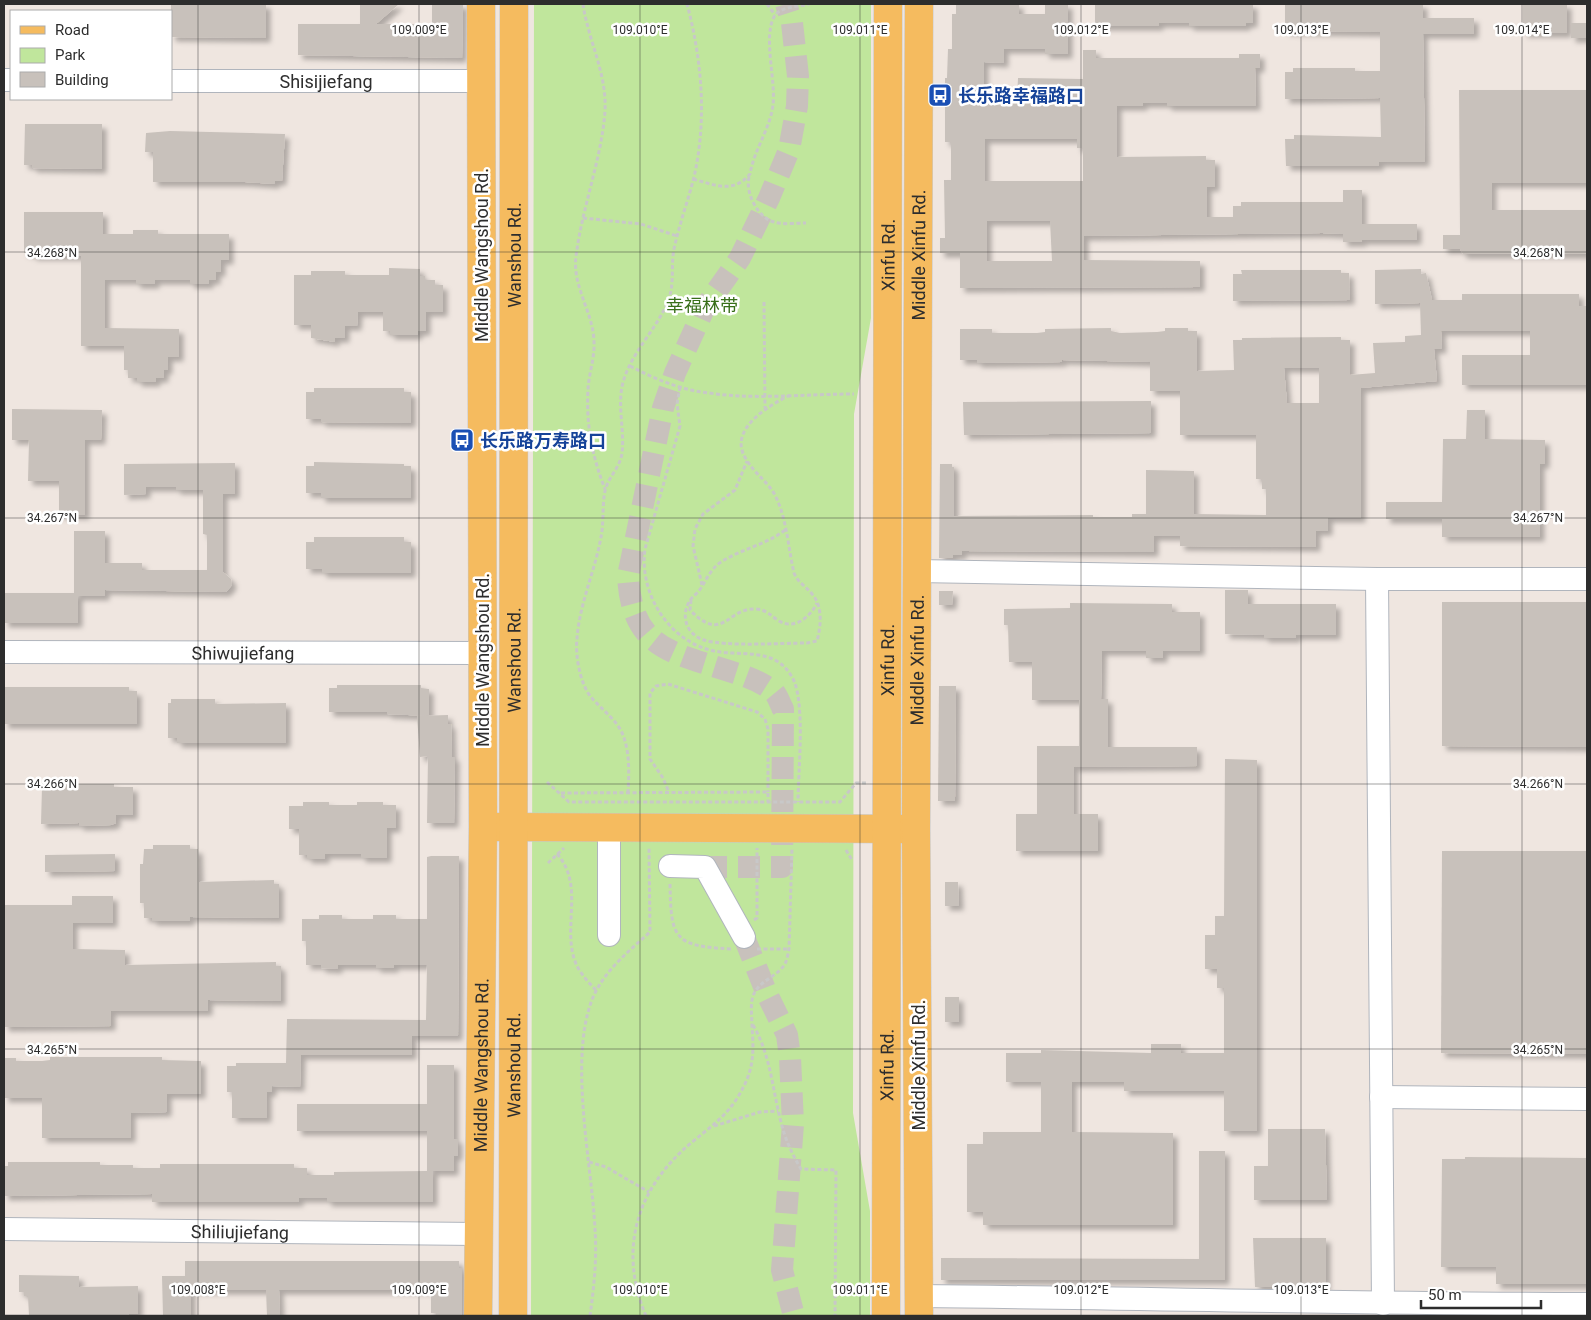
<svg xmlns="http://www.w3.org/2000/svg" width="1591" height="1320" viewBox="0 0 1591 1320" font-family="Roboto,'Noto Sans SC',sans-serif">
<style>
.green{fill:#c0e69c}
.building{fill:#c8c1bb;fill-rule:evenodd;filter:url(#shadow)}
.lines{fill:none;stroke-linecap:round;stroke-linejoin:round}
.minor-tunnel{stroke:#c8c1bc;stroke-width:22;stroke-dasharray:22 11;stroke-linecap:butt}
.minor-casing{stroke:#b0b5bd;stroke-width:24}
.major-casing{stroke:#c8c8c8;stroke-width:29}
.path{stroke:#c8c8c8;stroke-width:3;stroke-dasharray:4 2.5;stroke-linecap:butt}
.minor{stroke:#fff;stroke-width:22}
.major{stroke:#f5bb5f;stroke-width:28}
.ticks{fill:none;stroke:#2d2d2d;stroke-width:1;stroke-opacity:0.45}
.labels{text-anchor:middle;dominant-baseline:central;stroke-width:5;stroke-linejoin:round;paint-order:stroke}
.street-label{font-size:18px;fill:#2d2d2d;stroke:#fff}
.transit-label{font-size:18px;font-weight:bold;fill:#164399;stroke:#fff;text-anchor:start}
.park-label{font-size:18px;fill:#386f19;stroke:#fff}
.ticks-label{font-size:12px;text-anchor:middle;fill:#2d2d2d;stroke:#fff;stroke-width:5;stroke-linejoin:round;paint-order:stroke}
</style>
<defs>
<filter id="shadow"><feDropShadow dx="4.5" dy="4.5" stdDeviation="2.5" flood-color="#0004"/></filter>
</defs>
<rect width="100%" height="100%" fill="#efe6e0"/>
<path class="green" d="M534 4H871V318L854 414 853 1113 870 1211V1316H531Z"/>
<g class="building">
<path d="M171 4H266V38L171 37Z"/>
<path d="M360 4H399L376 24H432V4H463L462 58 298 55V24H360Z"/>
<path d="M956 4H1019V14H1045V4H1068V54H1045V49H1004V63L984 62V99H1017L1018 78 1083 79V50H1096V58H1239V54H1260V68H1255L1256 106H1167V103H1143V106H1117V157L1206 156V160H1215V187H1207V217H1233V206H1241V202H1343V190H1362V224H1417V240H1362V242H1343V234L1322 233 1084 236V260L1200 261V287L960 288V253H940V238H945L944 180H951V142H945V78H947L948 49H952V14H956ZM985 139H1077V148H1083V181H985ZM987 221H1050L1052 261H987Z"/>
<path d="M1095 4H1253V23H1246V26H1189V23H1159V26H1102V23H1095Z"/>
<path d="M1285 4H1423V18H1474V34H1423L1425 162H1379V166H1286L1285 139H1294V135L1381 137 1380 98 1285 99V72H1293V68H1355V71H1380V32L1285 31Z"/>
<rect x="1523" y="4" width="44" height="29"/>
<rect x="1571" y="23" width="16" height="15"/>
<path d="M1459 90H1587V183H1492V210H1587V254H1463L1460 249H1443V235H1460Z"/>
<path d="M25 124H102V169L32 168V165H24Z"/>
<path d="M170 131 285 134 282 181H275V184L245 182H153V152H145L146 133Z"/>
<path d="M24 212H103V234H133V230H158V234H229V260H221V272H216V280H209V284H190V280H155V284H136V280H105V328L179 329V357H168V370H164V378H156V382H137V378H128V370H124V346H81V256H32V253H24Z"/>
<path d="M389 268 420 269V276H425V280H435V285H443V312H426V331H418V335H390V331H383V312H358L357 326H345V338H335V342L311 338V325H294V275H311V271H345V275H389Z"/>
<path d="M1421 269V274L1426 273 1432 300H1462V294H1579V306H1587V385H1462V355H1530V331H1441L1442 349H1434L1437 381 1361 388V518H1328V531H1316V547L1180 546V536H1154V552L962 551V555H953V558H939L940 464H952V467H954V516L1093 515V517H1132V514H1146V470L1194 471V514L1266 515V489H1262V479H1256V435H1180V391H1150V362L1062 360V362L977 363V360H960V329H992V333H1037L1045 332V329L1111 328V331L1120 333 1157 332 1165 331V328H1188V331H1197V371L1234 370 1233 340H1242V338L1341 337V340H1350V375L1375 373 1373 343 1405 342V336L1421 335 1420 303 1375 304V270ZM1284 368H1319V403H1287Z"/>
<path d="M1241 270H1341V273H1349L1350 300 1233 301V274H1242Z"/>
<path d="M314 388H404V392H411V423L321 422V419H306V392H314Z"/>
<path d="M1151 401V433L964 435 963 402Z"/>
<path d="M12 409 102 410 101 440H85V515H59V481H28L29 440H12Z"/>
<path d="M1467 410H1485V439L1545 440V464H1540V537H1442V519H1386V502H1442L1443 439H1466Z"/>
<path d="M314 462 404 464V466H411V498H321V493H306V466H314Z"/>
<path d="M235 463V494H223V572L231 579 232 585 226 592 105 590V596H78V623H4V593H74V531H105V563H142V570H207V535L203 534V490H176V487H146V494L124 495V464Z"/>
<path d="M314 537H404V542H411V573H322V569H306V542H314Z"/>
<path d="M1225 590H1248V604H1336V635H1296V638H1264V635L1225 634Z"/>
<path d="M939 591H953L952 605H939Z"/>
<path d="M1442 602H1587V747L1442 746Z"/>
<path d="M1070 603 1172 604V612H1200V651H1163V658H1146V651H1102L1101 699H1108V747H1197V766L1074 767V814H1098V851H1016V814H1037V746H1079V700H1032V662H1009L1008 625H1004V609L1070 608Z"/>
<path d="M337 685H421V688L429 689V716L387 714V712H329V688H337Z"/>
<path d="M939 686H956L955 801H938Z"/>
<path d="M4 687H129V691H137V724H4Z"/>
<path d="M171 699H215V704L286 703V743H177V738H168V703H171Z"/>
<path d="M448 715V724H451L452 757H455L454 823H427L428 756 420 757 417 716Z"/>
<path d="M1225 759 1257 760V1131H1224V1091H1124V1082H1072V1132L1173 1133V1225H983V1212H967V1144H983V1132H1041V1082H1006V1053H1041V1050L1151 1053V1044H1181V1053H1224V988H1217V969H1205V935H1215V916H1224Z"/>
<path d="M62 784H114V787H133V815H116V823L111 825 79 826V823L41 824 42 787H62Z"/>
<path d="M303 802H329V805H357V802H383V805H396V828H387V858H361V854H325V859H307V855H299V829H289V806H303Z"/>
<path d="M153 845H190V849H198L199 882 274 880V884H279V918L190 917V921H152V918H144V903H140V864H143L144 849H153Z"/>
<path d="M1442 851H1587V1054L1441 1053Z"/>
<path d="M115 854V871L45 872V855Z"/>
<path d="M431 856H459L458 1036H412V1055H301L300 1087 272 1086V1092H267V1118H232V1092H227V1066H236V1063H286L287 1019 426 1020 427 965H394V968H376V965H338V969L321 968V965H306V941H302V919H319V915H342V919H373V915H396V919H427V857Z"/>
<path d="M945 882H958L959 906H945Z"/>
<path d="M72 896H113V923H73V949L125 950V965L276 962V966H281V1001L208 1000V1011H111V1026L4 1027V905H72Z"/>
<rect x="945" y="997" width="14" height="25"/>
<path d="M50 1057H162V1060L201 1061V1094H167V1112L131 1113V1138H42V1098H4V1058H16V1061H42L50 1060Z"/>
<path d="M427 1065H454V1139H458V1156H454V1171H433V1202H327V1198H299V1202H152V1194L4 1196V1166H8V1162H100V1165H133V1168H160V1164H294V1168H307V1175H334V1172L427 1171V1131H297V1104H427Z"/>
<path d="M1268 1129H1325L1327 1200H1254V1166H1268Z"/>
<path d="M1199 1151H1225V1280H941V1258L1199 1259Z"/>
<path d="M1465 1157 1587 1158V1284H1496V1267H1441L1442 1159H1465Z"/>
<path d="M1253 1238H1326V1287H1255Z"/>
<path d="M185 1261H459V1268H462V1313L461 1316H436V1313H431V1290H279L280 1316H267L266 1290H191V1316H163L162 1276H185Z"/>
<path d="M19 1275 79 1276V1287L138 1286V1314H129V1316H29L28 1296H24V1292H19Z"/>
</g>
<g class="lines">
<g class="minor-tunnel">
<path d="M705 867H782L783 709C780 704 778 696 774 692 761 681 745 676 729 671 670 652 632 648 628 576L663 408 675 373 704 309 740 258 769 198 789 150 797 106 798 76 792 23 786 4"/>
<path d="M744 937 767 994 787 1035 790 1057 793 1124 782 1270 794 1316"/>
</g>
<g class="minor-casing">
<g id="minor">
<path d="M4 80H11"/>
<path id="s1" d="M171 81H481"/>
<path d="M917 571 1377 579H1587"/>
<path d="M1377 579 1383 1304"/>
<path id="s2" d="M4 652 482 653"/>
<path d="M670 866 705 867 744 937"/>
<path d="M609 935V827"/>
<path d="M1381 1097 1587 1099"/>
<path id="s3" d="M4 1229 477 1234"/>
<path d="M919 1296C1142 1298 1364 1304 1587 1304"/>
</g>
</g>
<g class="major-casing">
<g id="major">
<path d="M495 827 905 829"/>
<path id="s4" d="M478 1316 483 827 481 4"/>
<path id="s5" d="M513 1316 514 4"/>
<path id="s6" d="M886 1316 888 4"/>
<path id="s7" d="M919 1316 916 829 919 4"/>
</g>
</g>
<g class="path">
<path d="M583 4C588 40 607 73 605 111 602 157 582 208 576 256 572 286 593 312 594 341 595 357 589 373 588 389 586 425 592 456 605 489"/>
<path d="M767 4 775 15"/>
<path d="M749 177C745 193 758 218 774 222 783 225 796 223 806 223"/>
<path d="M693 179C715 185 733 194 750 174 754 150 770 129 773 105 776 81 763 37 774 17 780 6 798 7 809 4"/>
<path d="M583 218 641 224 677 236"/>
<path d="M764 302 765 408"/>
<path d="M630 366C655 379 681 390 709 393 756 400 807 394 854 394"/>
<path d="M680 387 677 404 680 426 645 549C639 592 667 639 710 650 739 658 774 645 792 677 806 700 798 773 798 802"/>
<path d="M785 530C766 545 741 549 721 562 709 570 706 582 698 592 694 596 690 599 688 604 681 619 688 635 704 640 726 647 781 643 807 643L817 641C821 626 823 606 812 594 806 586 798 583 794 573 788 547 787 519 775 495 767 481 754 473 746 459 727 430 768 406 790 395"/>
<path d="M702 585 693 546 695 529 703 514 735 490 747 461"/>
<path d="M691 600 690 610C723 644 727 608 755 609 766 609 771 616 779 621 795 630 810 617 817 603"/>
<path d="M547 782 569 802H840L856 783H867"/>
<path d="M668 790 663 778 650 759V693L656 686 668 684 757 712 765 719 768 729V792"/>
<path d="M561 793 768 792V802"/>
<path d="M628 793C629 775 630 753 623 735 617 720 602 710 591 697 580 684 575 655 577 638 580 602 595 571 601 537 604 522 602 506 605 491 608 477 620 468 622 453 625 429 616 403 624 379 634 348 661 325 670 295 674 280 671 264 674 249 679 225 688 201 694 177 707 120 702 60 687 4"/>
<path d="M846 850 852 860"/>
<path d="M557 854C586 886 560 930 577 966 581 974 589 983 596 990"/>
<path d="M548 863 564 848"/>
<path d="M670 884C671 939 674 946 731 949"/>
<path d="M754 920 757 918V848"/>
<path d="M757 949H789"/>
<path d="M753 1025C771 1056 772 1088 781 1122 785 1139 792 1154 801 1169L836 1170 835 1316"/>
<path d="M714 1126 760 1112 778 1111"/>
<path d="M589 1162 606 1167 649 1192"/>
<path d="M590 1316C594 1287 597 1258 595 1229 592 1164 566 1049 596 991 608 968 630 950 650 932L649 848"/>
<path d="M646 1316C618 1250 636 1189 691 1143 709 1128 727 1116 739 1095 754 1070 754 1054 752 1026 752 1016 750 1006 753 996 758 981 777 977 785 964 787 960 788 954 789 949L792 848"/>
</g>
<use href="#minor" class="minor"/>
<use href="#major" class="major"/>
</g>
<path class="ticks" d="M198 4V1316M419 4V1316M640 4V1316M860 4V1316M1081 4V1316M1301 4V1316M1522 4V1316M4 252H1587M4 518H1587M4 784H1587M4 1049H1587M4 1315H1587"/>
<defs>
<g id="bus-square" transform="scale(1.25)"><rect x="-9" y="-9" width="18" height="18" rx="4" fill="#1a4fb4" stroke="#fff"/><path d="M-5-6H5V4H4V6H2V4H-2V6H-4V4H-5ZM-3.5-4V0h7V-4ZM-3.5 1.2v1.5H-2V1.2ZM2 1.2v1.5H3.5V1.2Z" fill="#fff"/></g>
</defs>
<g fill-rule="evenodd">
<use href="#bus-square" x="940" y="95"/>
<use href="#bus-square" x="462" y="440"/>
</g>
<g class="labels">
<g class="street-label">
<text stroke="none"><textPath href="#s1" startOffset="155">Shisijiefang</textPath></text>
<text transform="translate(481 255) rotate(-90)">Middle Wangshou Rd.</text>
<text stroke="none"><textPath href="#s5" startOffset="1061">Wanshou Rd.</textPath></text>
<text stroke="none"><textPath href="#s6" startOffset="1061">Xinfu Rd.</textPath></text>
<text stroke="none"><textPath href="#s7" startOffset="1061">Middle Xinfu Rd.</textPath></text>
<text stroke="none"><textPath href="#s2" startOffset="239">Shiwujiefang</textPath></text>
<text transform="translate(482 660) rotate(-90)">Middle Wangshou Rd.</text>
<text stroke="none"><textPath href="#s5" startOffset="656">Wanshou Rd.</textPath></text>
<text stroke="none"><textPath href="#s6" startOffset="656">Xinfu Rd.</textPath></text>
<text stroke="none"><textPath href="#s7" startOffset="656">Middle Xinfu Rd.</textPath></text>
<text stroke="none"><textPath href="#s4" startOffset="251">Middle Wangshou Rd.</textPath></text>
<text stroke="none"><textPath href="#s5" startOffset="251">Wanshou Rd.</textPath></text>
<text stroke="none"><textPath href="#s6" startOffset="251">Xinfu Rd.</textPath></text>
<text transform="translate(918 1065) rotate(-90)">Middle Xinfu Rd.</text>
<text stroke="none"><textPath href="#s3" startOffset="236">Shiliujiefang</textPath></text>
</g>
<g class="transit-label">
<text x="958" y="95">长乐路幸福路口</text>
<text x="480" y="440">长乐路万寿路口</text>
</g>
<g class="park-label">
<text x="702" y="305">幸福林带</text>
</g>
</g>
<g class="ticks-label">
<text x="419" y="34">109.009°E</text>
<text x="640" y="34">109.010°E</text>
<text x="860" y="34">109.011°E</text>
<text x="1081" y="34">109.012°E</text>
<text x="1301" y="34">109.013°E</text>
<text x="1522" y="34">109.014°E</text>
<text x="52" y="257">34.268°N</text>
<text x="1538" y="257">34.268°N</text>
<text x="52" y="522">34.267°N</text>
<text x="1538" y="522">34.267°N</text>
<text x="52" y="788">34.266°N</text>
<text x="1538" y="788">34.266°N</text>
<text x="52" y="1054">34.265°N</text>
<text x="1538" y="1054">34.265°N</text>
<text x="198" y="1294">109.008°E</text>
<text x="419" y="1294">109.009°E</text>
<text x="640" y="1294">109.010°E</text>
<text x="860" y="1294">109.011°E</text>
<text x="1081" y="1294">109.012°E</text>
<text x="1301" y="1294">109.013°E</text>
</g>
<rect width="1591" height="1320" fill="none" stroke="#2d2d2d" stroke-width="10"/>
<rect x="10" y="10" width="162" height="90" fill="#ffffff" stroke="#ababab"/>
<rect x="20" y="26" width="25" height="8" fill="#f5bb5f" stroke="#ababab"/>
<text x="55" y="35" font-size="15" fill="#2d2d2d">Road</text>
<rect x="20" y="48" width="25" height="15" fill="#c0e69c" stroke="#ababab"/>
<text x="55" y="60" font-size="15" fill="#2d2d2d">Park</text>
<rect x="20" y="72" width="25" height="15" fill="#c8c1bb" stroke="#ababab"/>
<text x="55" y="85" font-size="15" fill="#2d2d2d">Building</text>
<path d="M1421 1300v8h120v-8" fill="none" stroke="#2d2d2d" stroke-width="2.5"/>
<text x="1428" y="1300" font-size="15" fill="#2d2d2d" stroke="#ffffff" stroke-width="4" paint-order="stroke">50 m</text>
</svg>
